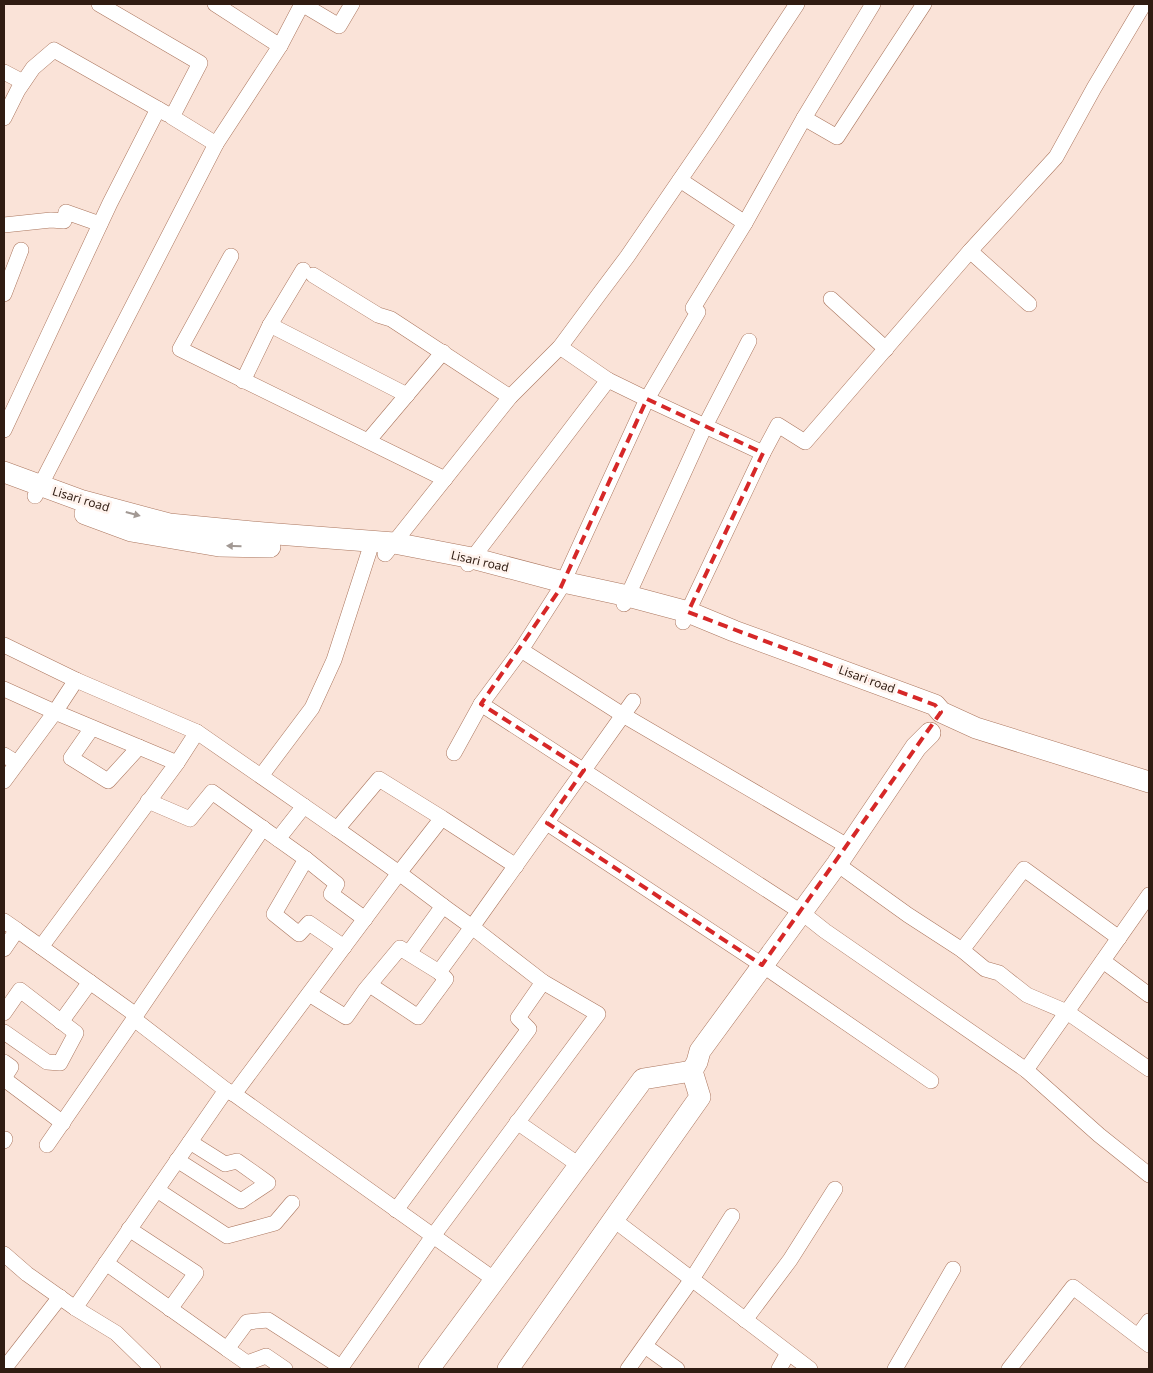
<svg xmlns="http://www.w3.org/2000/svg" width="1153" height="1373" viewBox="0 0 1153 1373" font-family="'Noto Sans',sans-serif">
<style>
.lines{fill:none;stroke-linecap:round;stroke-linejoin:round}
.street-casing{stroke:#ab765e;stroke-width:16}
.secondary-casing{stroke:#ab765e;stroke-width:22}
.street{stroke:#fff;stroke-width:15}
.secondary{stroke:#fff;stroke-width:21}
.oneway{fill:#a29994}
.marked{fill:none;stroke:#d62828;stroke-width:4;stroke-dasharray:10 6;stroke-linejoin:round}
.labels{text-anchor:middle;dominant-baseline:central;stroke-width:5;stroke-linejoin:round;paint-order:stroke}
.street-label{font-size:12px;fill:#301c12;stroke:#fff3ed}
</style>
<rect width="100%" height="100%" fill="#fae3d8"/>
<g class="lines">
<g class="street-casing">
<g id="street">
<path d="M99 4 200 63 172 117 216 144"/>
<path d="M215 4 280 46"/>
<path d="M302 4 339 26 352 4"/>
<path d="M4 72 23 82"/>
<path d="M4 118 18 90 33 68 54 50 167 114"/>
<path d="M804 118 873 4"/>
<path d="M745 223 804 118 837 137 924 4"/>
<path d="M4 225 51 220 64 221 66 212 100 224"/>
<path d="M970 251 1029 304"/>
<path d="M231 256 180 349 445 479"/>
<path d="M313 275 378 315 391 319 510 397"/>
<path d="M4 294 21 250"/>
<path d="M831 299 886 349"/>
<path d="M270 325 407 395"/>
<path d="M608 380 647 399 560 589 521 650 623 715 849 847"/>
<path d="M243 381 270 325 303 270"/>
<path d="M4 430 110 203 158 109"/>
<path d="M368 441 443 352"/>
<path d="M763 453 778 425 805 442 970 251 1056 157 1094 88 1144 4"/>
<path d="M35 496 216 144 280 46 302 4"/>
<path d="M385 554 510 397 560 347 600 293 627 257 710 136 797 4"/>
<path d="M468 564 608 380 560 347"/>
<path d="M624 604 705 426 647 399 698 312 693 308 745 223 680 180"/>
<path d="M683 622 763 453 705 426 749 341"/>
<path d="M4 645 76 680"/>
<path d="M521 650 481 704 801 912 825 931 1026 1070 1149 895"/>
<path d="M4 689 55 712 76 680 197 732"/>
<path d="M92 728 71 758 108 781 139 747"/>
<path d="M454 753 481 704"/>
<path d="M4 755 17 763"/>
<path d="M177 763 197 732 337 829"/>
<path d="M261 776 312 708 334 660 369 552"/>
<path d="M4 781 55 712 177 763 41 947 136 1015 263 828"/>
<path d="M148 801 190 819 212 792 306 859"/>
<path d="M442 818 379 779 337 829 399 873 442 818 516 866"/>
<path d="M547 823 762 965 931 1081"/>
<path d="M278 839 304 806"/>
<path d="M837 864 908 915 962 950 985 969 999 973 1027 995 1067 1012 1149 1069"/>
<path d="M443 906 399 873 234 1094 495 1280"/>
<path d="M4 921 17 930 4 949"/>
<path d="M17 930 41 947"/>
<path d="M344 947 309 923 299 934 274 914 306 859 337 884 331 894 365 919"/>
<path d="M962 950 1024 869 1119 938"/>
<path d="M1103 961 1149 995"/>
<path d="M370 985 418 1017 446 979 439 972 472 927 443 906 409 953"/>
<path d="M309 994 346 1017 365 990 400 948 439 972"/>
<path d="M4 1013 20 990 76 1033 60 1063 47 1062 4 1032"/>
<path d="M136 1015 134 1019 226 1090 234 1094"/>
<path d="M61 1022 90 982"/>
<path d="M4 1062 11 1067 4 1078"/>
<path d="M1026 1070 1099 1135 1149 1175"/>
<path d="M4 1079 63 1123"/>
<path d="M517 1122 579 1165"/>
<path d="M4 1141 5 1139"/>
<path d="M47 1145 134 1019"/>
<path d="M177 1160 241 1201 268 1183 237 1161 225 1164 190 1142"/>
<path d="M157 1190 227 1236 275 1223 292 1203"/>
<path d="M396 1210 529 1029 518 1018 543 982 472 927 633 701"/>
<path d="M614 1220 810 1369"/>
<path d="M129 1229 196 1273 170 1309"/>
<path d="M4 1254 27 1274 75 1308 116 1333 153 1369"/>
<path d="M106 1263 227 1349"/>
<path d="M75 1308 226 1090"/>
<path d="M745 1320 790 1260 835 1189"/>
<path d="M1138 1336 1149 1321"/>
<path d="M645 1346 677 1369"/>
<path d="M4 1369 60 1297"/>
<path d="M285 1369 266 1356 247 1363 227 1349 247 1322 268 1320 341 1367"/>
<path d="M340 1369 433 1236 598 1014 543 982"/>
<path d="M628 1369 692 1279 732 1216"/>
<path d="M779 1369 788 1353"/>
<path d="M895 1369 953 1269"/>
<path d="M1009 1369 1073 1287 1149 1345"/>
</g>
</g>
<g class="secondary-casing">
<g id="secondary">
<path d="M4 472 83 501 169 524 264 533 394 543 472 558 563 582 628 596 688 612 734 631 935 705 941 712 976 728 1149 782"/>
<path d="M85 514 131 531 219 546 270 547"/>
<path d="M429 1369 643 1079 692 1071"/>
<path d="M508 1369 700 1097 692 1071 697 1062 700 1051 837 864 916 747 930 733"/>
</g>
</g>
<use href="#street" class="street"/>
<use href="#secondary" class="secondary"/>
</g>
<defs><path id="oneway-solid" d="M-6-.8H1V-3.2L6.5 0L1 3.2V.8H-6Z" transform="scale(1.25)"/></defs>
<g class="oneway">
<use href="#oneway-solid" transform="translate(133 514) rotate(15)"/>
<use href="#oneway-solid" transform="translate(234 546) rotate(-178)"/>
</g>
<path class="marked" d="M647 399 763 453 688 612 935 705 941 712 762 965 547 823 584 770 481 704 560 589Z"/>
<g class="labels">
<g class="street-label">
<text transform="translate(81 499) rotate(17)">Lisari road</text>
<text transform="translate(480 561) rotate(13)">Lisari road</text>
<text transform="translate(867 679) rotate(20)">Lisari road</text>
</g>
</g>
<rect width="1153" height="1373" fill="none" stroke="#301c12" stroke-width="10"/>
</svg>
